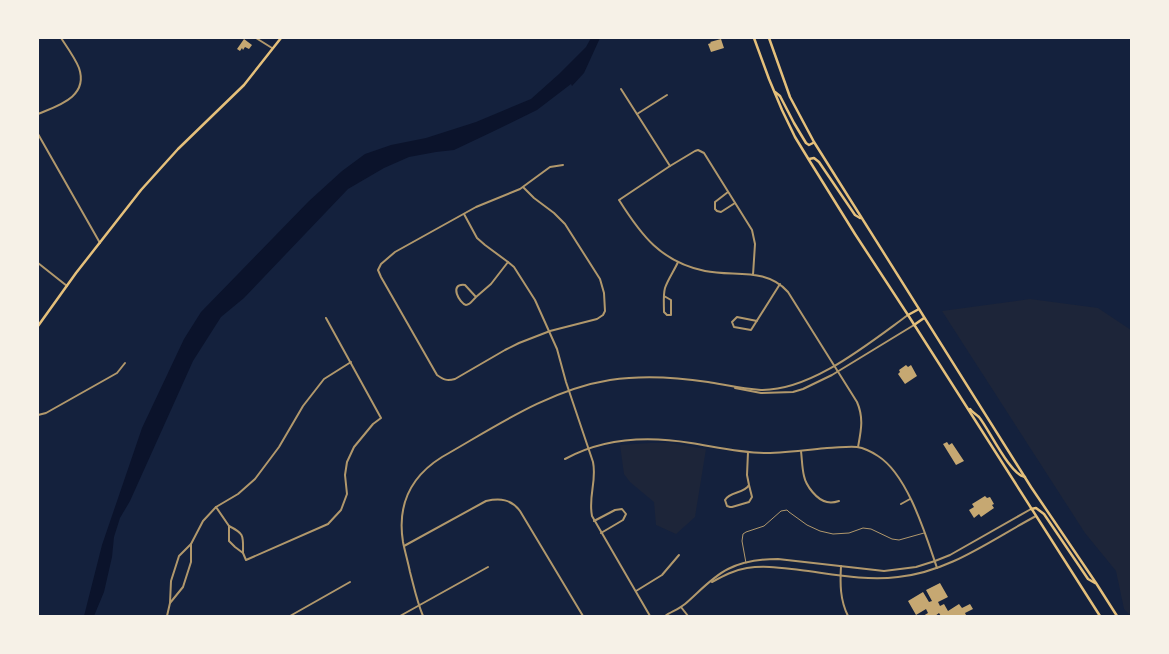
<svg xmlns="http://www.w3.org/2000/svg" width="1169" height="654" viewBox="0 0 1169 654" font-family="'Playfair Display',serif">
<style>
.green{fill:#1d2539}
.water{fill:#0b132b}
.building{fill:#c6a872}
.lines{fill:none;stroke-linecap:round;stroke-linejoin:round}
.service{stroke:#b1986c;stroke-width:1}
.minor{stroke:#b1986c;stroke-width:2}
.secondary{stroke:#e5c07b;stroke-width:2.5}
</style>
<rect width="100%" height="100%" fill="#14213d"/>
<g class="green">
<path d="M1030 299 1098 308 1131 330V616L1124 609 1116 571 1085 533 942 311Z"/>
<path d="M650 443H670L706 449 695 517 676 534 656 525 654 502 630 482 624 474 620 445Z"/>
</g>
<path class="water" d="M591 38H600L584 73 572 86 571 84 537 110 492 132 454 150 436 152 409 157 384 168 348 189 244 298 221 317 193 361 130 501 120 518 114 537 112 557 104 592 94 616H84L102 545 142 428 184 339 201 312 309 201 342 171 365 154 391 145 426 138 476 122 531 99 559 74 586 47Z"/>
<g class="building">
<path d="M244 39 252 45 249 49 245 47 243 50 242 48 240 51 237 49Z"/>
<path d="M721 39 724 48 711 52 708 44 711 43 710 42Z"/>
<path d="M906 365 908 367 911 365 917 376 905 384 898 374 900 372 899 370Z"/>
<path d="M947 442 949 445 952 443 964 461 956 465 943 444Z"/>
<path d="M985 496 987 498 990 497 994 504 992 505 994 508 981 517 979 514 974 518 969 510 974 507 972 504Z"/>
<path d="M940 583 948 597 938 602 940 606 944 604 948 611 959 604 962 608 970 604 973 609 965 613 966 615 963 616H941L939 613 935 616H936H923L928 613 926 609 916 615 908 601 923 592 929 602 932 601 926 590Z"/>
</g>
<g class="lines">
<path class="service" d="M746 563 742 541 743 534 746 532 764 526 781 511 787 510 789 512 807 525 820 531 833 534 849 533 863 528 871 529 892 539 899 540 924 533"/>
<g class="minor">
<path d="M256 38 272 48"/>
<path d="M621 89 670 166"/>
<path d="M38 114C57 106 89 97 79 68 75 58 67 47 61 38"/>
<path d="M637 114 667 95"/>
<path d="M38 134 100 243"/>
<path d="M523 187 534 198 554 213 565 224 600 279 604 293 605 311 603 315 597 319 550 331 519 343 505 350 455 379C447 381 444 380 437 375L381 277 378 270 381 264 395 252 476 207 520 189 550 167 563 165"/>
<path d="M728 192 715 202V209L717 211 721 212 735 203"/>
<path d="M464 214 477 238 485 245 508 262 514 267 535 300 557 349 566 382 593 462C597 481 588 496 592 516L650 616"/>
<path d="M38 263 67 286"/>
<path d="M753 275 755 244 752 230 704 153 698 150 695 151 670 166 619 200C641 235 661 262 705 271 734 277 766 267 788 292L857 402C864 418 861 431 858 447"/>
<path d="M664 296 671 300V315H667L664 312C664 305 663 295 665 288 668 279 674 271 678 262"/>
<path d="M476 297C473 300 470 305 466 305 460 304 448 283 465 285L476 297 491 284 508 262"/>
<path d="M757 321 737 317 732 322 734 327 751 330 780 284"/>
<path d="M735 388 761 393 793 392 803 389 832 375 914 325"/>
<path d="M38 415 46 413 117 373 125 363"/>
<path d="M801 451C802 459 802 468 804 476 806 486 817 500 827 502 831 503 836 502 839 501"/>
<path d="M748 452 747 475 749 485C744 494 730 491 725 500L727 506 730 507H732L749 502 752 497 749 485"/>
<path d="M565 459C603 438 649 436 691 443 716 447 741 453 766 453 786 453 807 450 827 448 837 448 847 446 857 447 864 448 872 452 878 456 908 475 926 536 937 568"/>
<path d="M901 504 910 499"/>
<path d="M216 507 229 526"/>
<path d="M594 521 615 510 622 509 626 514 623 520 601 533"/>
<path d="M229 526C245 534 243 536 243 553L235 547 229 541Z"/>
<path d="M404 546 486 501C500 498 511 499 520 511L583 616"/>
<path d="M243 553 246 560 328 524 341 510 347 494 345 475 347 462 354 447 373 424 381 418 326 318"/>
<path d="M841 566C840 584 840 600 848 616"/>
<path d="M712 582C723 576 734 570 747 568 765 565 782 568 800 570 832 574 865 581 898 577 949 572 991 540 1036 516"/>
<path d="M636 591 662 575 679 555"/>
<path d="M170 603 183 587 191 562V544"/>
<path d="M681 607 688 616"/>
<path d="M167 616 170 603 171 581 179 556 191 544 203 521 216 507 238 494 255 479 279 447 303 406 324 379 351 362"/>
<path d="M290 616 350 582"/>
<path d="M400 616 488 567"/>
<path d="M423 616C417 602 414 587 410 572 408 562 405 552 403 542 397 505 410 477 442 457 495 427 548 390 610 380 643 375 675 377 708 382 726 385 743 389 761 390 811 391 868 344 908 315"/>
<path d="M665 616C671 612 679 609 685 604 699 592 712 577 728 569 744 561 761 559 778 559L884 571 916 567 935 561 950 555 1031 509"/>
</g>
<g class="secondary">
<path d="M754 38 769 79 782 110 795 137 809 160 855 234 908 315 1100 616"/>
<path d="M769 38 790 97 814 142 1031 487 1096 583 1117 616"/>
<path d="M775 92 780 96 794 123 806 143 809 145 813 143"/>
<path d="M809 159 814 158 819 162 855 215 860 218"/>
<path d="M908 315 919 309"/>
<path d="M914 325 924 318"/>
<path d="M38 326 76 273 141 190 178 149 244 85 281 38"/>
<path d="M970 409C972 412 976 414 979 417 989 429 1010 475 1025 477"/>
<path d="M1031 509 1036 508 1044 514 1088 579 1095 583"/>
</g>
</g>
<rect width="1169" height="654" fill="none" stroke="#f6f1e7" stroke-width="78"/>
</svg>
